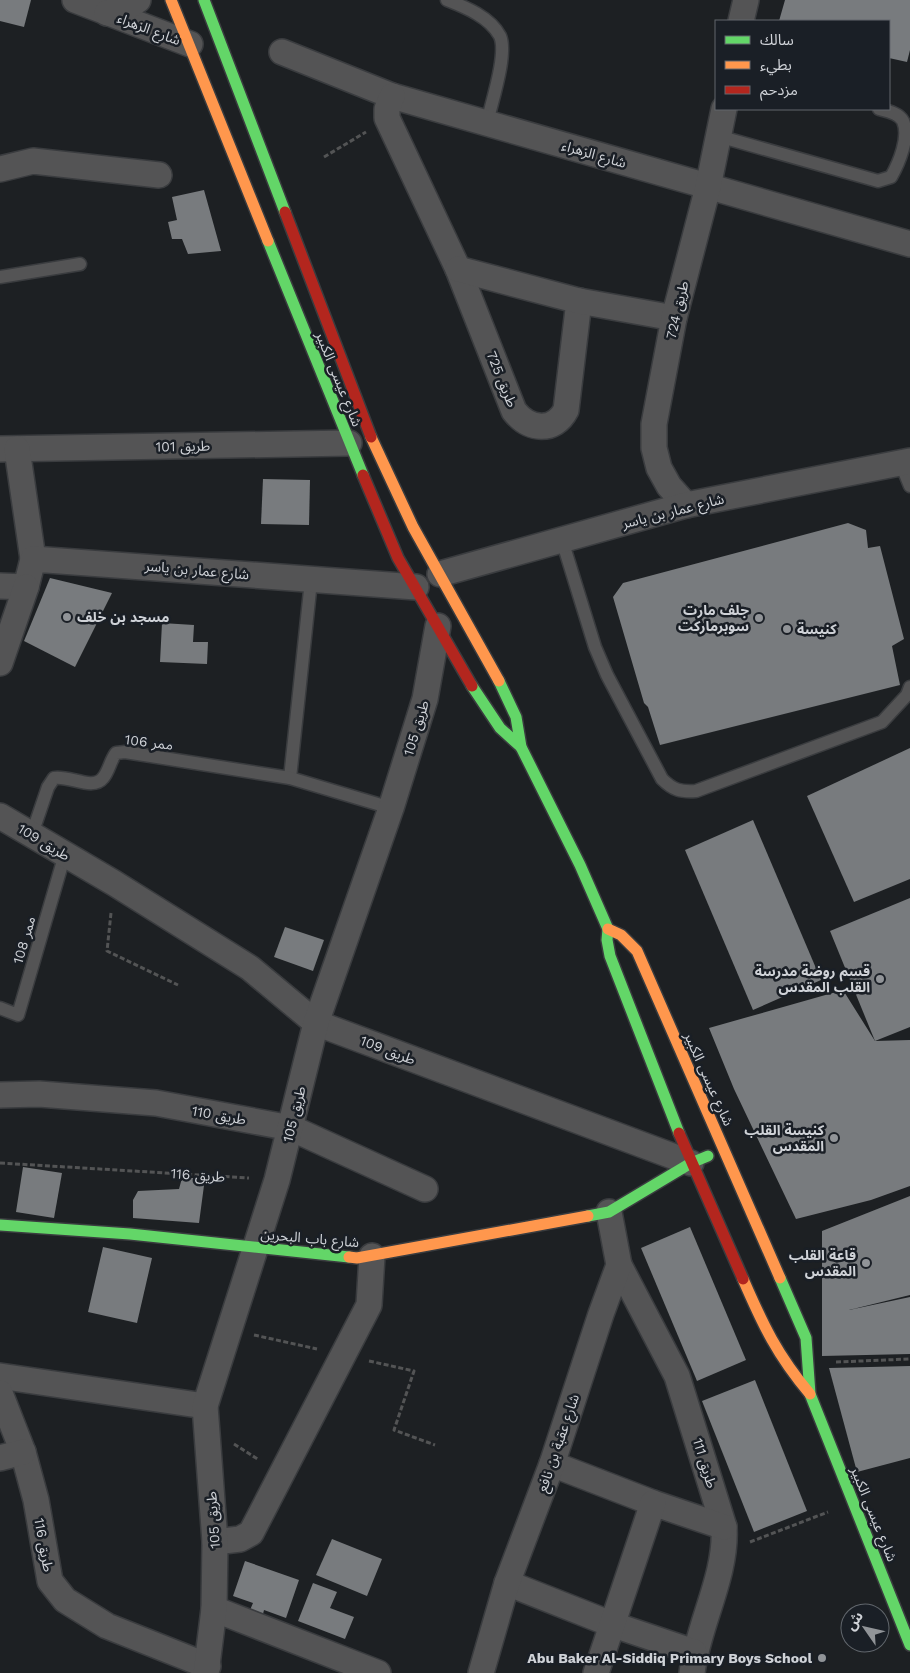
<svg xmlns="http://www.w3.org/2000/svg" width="910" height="1673" viewBox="0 0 910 1673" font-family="'Work Sans','Noto Sans Arabic',sans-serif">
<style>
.building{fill:#787b7e}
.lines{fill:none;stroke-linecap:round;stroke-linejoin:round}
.lane-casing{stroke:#3a3c3f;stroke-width:15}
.street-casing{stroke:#3a3c3f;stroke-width:28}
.fast-casing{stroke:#3a3c3f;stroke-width:14}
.slow-casing{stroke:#3a3c3f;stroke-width:14}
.jam-casing{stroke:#3a3c3f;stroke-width:14}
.path{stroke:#535455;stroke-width:3;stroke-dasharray:5 2.5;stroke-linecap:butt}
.lane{stroke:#545455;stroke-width:12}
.street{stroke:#545455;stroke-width:25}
.fast{stroke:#63d668;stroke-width:11}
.slow{stroke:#ff974d;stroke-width:11}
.jam{stroke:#b3261e;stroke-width:11}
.poi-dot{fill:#919498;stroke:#1a1f26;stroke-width:2}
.labels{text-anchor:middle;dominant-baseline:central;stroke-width:5;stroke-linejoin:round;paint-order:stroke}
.street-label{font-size:14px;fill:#cfd2d7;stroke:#1a1f26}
.poi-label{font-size:14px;font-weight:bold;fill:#cfd2d7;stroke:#1a1f26;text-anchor:end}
</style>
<rect width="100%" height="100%" fill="#1d2023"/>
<g class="building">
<path d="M0 0H31L24 27 0 21Z"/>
<path d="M785 0H910V50L907 62 889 58V21H779Z"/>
<path d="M204 190 221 251 188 254 182 239H172L168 222 177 220 172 197Z"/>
<path d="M263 479 310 480 309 525 261 524Z"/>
<path d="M848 523 866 530 868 548 880 546 904 639 892 646 900 685 660 745 648 707 644 703 613 597 623 583Z"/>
<path d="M50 578 112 593 75 667 24 641Z"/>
<path d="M162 623 194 625 193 642H208L207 664 160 662Z"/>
<path d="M910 748V879L854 902 807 796Z"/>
<path d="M753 820 821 980 753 1010 685 850Z"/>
<path d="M910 898V1027L875 1041 830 931Z"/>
<path d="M285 927 324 940 313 971 274 957Z"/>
<path d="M843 990 875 1041 910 1040V1186L871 1200 796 1219 734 1089 709 1028Z"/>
<path d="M23 1167 62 1173 54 1218 16 1212Z"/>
<path d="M182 1178H205L199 1223 133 1218V1200L138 1191 179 1189Z"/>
<path d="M910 1196V1295L849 1310 910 1297V1354L822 1356V1231Z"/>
<path d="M690 1227 746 1360 697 1381 641 1248Z"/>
<path d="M103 1247 152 1258 137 1323 88 1312Z"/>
<path d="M910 1366V1458L857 1472 829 1368Z"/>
<path d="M755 1380 807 1511 754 1532 702 1401Z"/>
<path d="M332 1539 382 1559 367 1596 316 1575Z"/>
<path d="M245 1561 299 1580 286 1618 264 1610 263 1614 250 1610 253 1603 233 1596Z"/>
<path d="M313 1583 337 1592 330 1608 354 1617 345 1639 298 1621Z"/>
</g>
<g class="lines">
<g class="lane-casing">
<g id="lane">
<path d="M447 0C465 7 490 17 500 36 508 54 491 104 487 123"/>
<path d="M718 136 878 181 891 177C899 163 910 137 903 121 899 113 887 111 879 109"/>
<path d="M0 277 80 264"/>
<path d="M901 464 910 486"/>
<path d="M562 540 595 647 607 675 662 779C673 790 680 792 696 791L882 722 907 695 910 687"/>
<path d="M290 778 311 581"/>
<path d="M32 834 48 787 54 778C69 775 93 791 103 778 109 771 110 761 116 753L125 752 290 778 391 808"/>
<path d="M0 1008 18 1015 65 854"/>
</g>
</g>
<g class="street-casing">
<g id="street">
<path d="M75 0 190 44"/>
<path d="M107 13 129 6 138 0"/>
<path d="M741 21 746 0"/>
<path d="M282 52 392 96 910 244"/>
<path d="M392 96 387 109V118L458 269 514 411C529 430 554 433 566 410L579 301"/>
<path d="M0 169 33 161 159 175"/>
<path d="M458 269 579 301 674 318"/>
<path d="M0 449 349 443"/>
<path d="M17 449 33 559"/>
<path d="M686 505 669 486 659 468 654 448V424L674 318 708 187 724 109"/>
<path d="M440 574 686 505 910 461"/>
<path d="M0 586 26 587 33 559 416 587"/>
<path d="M0 663 26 587"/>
<path d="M0 816 114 883 250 968 316 1023 691 1163"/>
<path d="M0 1095 39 1094 156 1103 291 1128 425 1189"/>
<path d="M619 1265 677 1376 724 1527C727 1576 698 1624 692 1673"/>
<path d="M0 1376 205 1406"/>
<path d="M0 1393 23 1452 36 1500 50 1581 65 1600 107 1626 208 1666"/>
<path d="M0 1458 23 1452"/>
<path d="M552 1464 653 1503 724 1527"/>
<path d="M215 1542 240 1539 251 1533 369 1305 372 1256"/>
<path d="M507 1583 611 1624 694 1652"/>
<path d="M214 1609 378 1673"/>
<path d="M206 1673 214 1609 215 1542 205 1406 277 1180 316 1023 391 808 425 699 438 626"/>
<path d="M481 1673 507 1583 552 1464 601 1314 619 1265 609 1212"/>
<path d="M596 1673 653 1503"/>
</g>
</g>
<g class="fast-casing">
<g id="fast">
<path d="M204 0 285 212"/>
<path d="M268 241 363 475"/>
<path d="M499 681 516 717 521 747 580 865 608 929 607 940 610 956 679 1133"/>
<path d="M472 686 500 728 521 747"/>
<path d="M588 1216 609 1212 691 1163 708 1156"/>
<path d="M0 1225 130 1234 349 1257"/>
<path d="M780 1278 806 1338 810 1394 910 1645"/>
</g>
</g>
<g class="slow-casing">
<g id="slow">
<path d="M171 0 268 241"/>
<path d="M371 437 413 527 499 681"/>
<path d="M608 929 621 935 637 951 780 1278"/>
<path d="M349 1257 357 1258 588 1216"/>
<path d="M743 1279C763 1325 777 1355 810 1394"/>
</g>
</g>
<g class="jam-casing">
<g id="jam">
<path d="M285 212 371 437"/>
<path d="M363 475 398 558 472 686"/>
<path d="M679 1133 743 1279"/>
</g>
</g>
<g class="path">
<path d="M324 157 366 132"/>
<path d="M111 913 107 951 178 985"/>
<path d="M0 1163 249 1178"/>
<path d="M254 1335 317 1349"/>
<path d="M369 1361 414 1371 394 1430 435 1445"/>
<path d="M836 1362 910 1359"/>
<path d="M234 1444 259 1460"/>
<path d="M750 1542 828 1512"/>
</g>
<use href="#lane" class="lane"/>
<use href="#street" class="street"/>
<use href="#fast" class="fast"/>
<use href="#slow" class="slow"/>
<use href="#jam" class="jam"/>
</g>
<g class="poi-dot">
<circle cx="67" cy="617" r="5"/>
<circle cx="759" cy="618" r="5"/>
<circle cx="787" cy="629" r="5"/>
<circle cx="880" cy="979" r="5"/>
<circle cx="834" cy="1138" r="5"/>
<circle cx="866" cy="1263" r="5"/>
<circle cx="822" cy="1658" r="5"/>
</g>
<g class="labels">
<g class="street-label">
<text transform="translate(149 29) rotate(21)">شارع الزهراء</text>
<text transform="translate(594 154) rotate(16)">شارع الزهراء</text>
<text transform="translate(677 310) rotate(-77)">طريق 724</text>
<text transform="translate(339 379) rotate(68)">شارع عيسى الكبير</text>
<text transform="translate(502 379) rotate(68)">طريق 725</text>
<text transform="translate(183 446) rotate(-1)">طريق 101</text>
<text transform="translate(673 511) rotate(-14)">شارع عمار بن ياسر</text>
<text transform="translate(197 570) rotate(5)">شارع عمار بن ياسر</text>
<text transform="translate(416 728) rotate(-73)">طريق 105</text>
<text transform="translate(149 742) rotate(7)">ممر 106</text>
<text transform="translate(44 842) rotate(31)">طريق 109</text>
<text transform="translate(24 940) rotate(-74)">ممر 108</text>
<text transform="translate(388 1050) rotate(21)">طريق 109</text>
<text transform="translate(709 1079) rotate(66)">شارع عيسى الكبير</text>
<text transform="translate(294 1114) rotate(-76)">طريق 105</text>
<text transform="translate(219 1115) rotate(10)">طريق 110</text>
<text transform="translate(198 1175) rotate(4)">طريق 116</text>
<text transform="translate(310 1238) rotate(5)">شارع باب البحرين</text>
<text transform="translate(558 1443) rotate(-71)">شارع عقبة بن نافع</text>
<text transform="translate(705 1463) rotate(73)">طريق 111</text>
<text transform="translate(874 1514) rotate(68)">شارع عيسى الكبير</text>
<text transform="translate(213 1520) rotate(-94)">طريق 105</text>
<text transform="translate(44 1545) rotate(80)">طريق 116</text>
</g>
<g class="poi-label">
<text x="749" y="610">جلف مارت<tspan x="749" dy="16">سوبرماركت</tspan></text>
<text x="77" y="617" text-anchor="start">مسجد بن خلف</text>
<text x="797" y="629" text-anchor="start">كنيسة</text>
<text x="870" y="971">قسم روضة مدرسة<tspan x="870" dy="16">القلب المقدس</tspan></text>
<text x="824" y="1130">كنيسة القلب<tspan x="824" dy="16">المقدس</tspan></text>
<text x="856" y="1255">قاعة القلب<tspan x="856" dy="16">المقدس</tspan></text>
<text x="812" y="1658">Abu Baker Al-Siddiq Primary Boys School</text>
</g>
</g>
<rect x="715" y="20" width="175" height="90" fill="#1a1f26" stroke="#62676d"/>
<rect x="725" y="36" width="25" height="8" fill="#63d668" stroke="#62676d"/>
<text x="760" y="45" font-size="15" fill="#cfd2d7">سالك</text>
<rect x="725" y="61" width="25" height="8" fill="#ff974d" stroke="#62676d"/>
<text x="760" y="70" font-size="15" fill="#cfd2d7">بطيء</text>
<rect x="725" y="86" width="25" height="8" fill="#b3261e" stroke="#62676d"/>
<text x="760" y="95" font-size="15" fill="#cfd2d7">مزدحم</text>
<g transform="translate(865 1628) rotate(304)"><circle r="24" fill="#1a1f26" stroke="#62676d"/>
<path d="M0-4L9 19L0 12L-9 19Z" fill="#919498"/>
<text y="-8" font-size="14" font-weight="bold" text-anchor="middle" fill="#cfd2d7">ش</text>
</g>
</svg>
